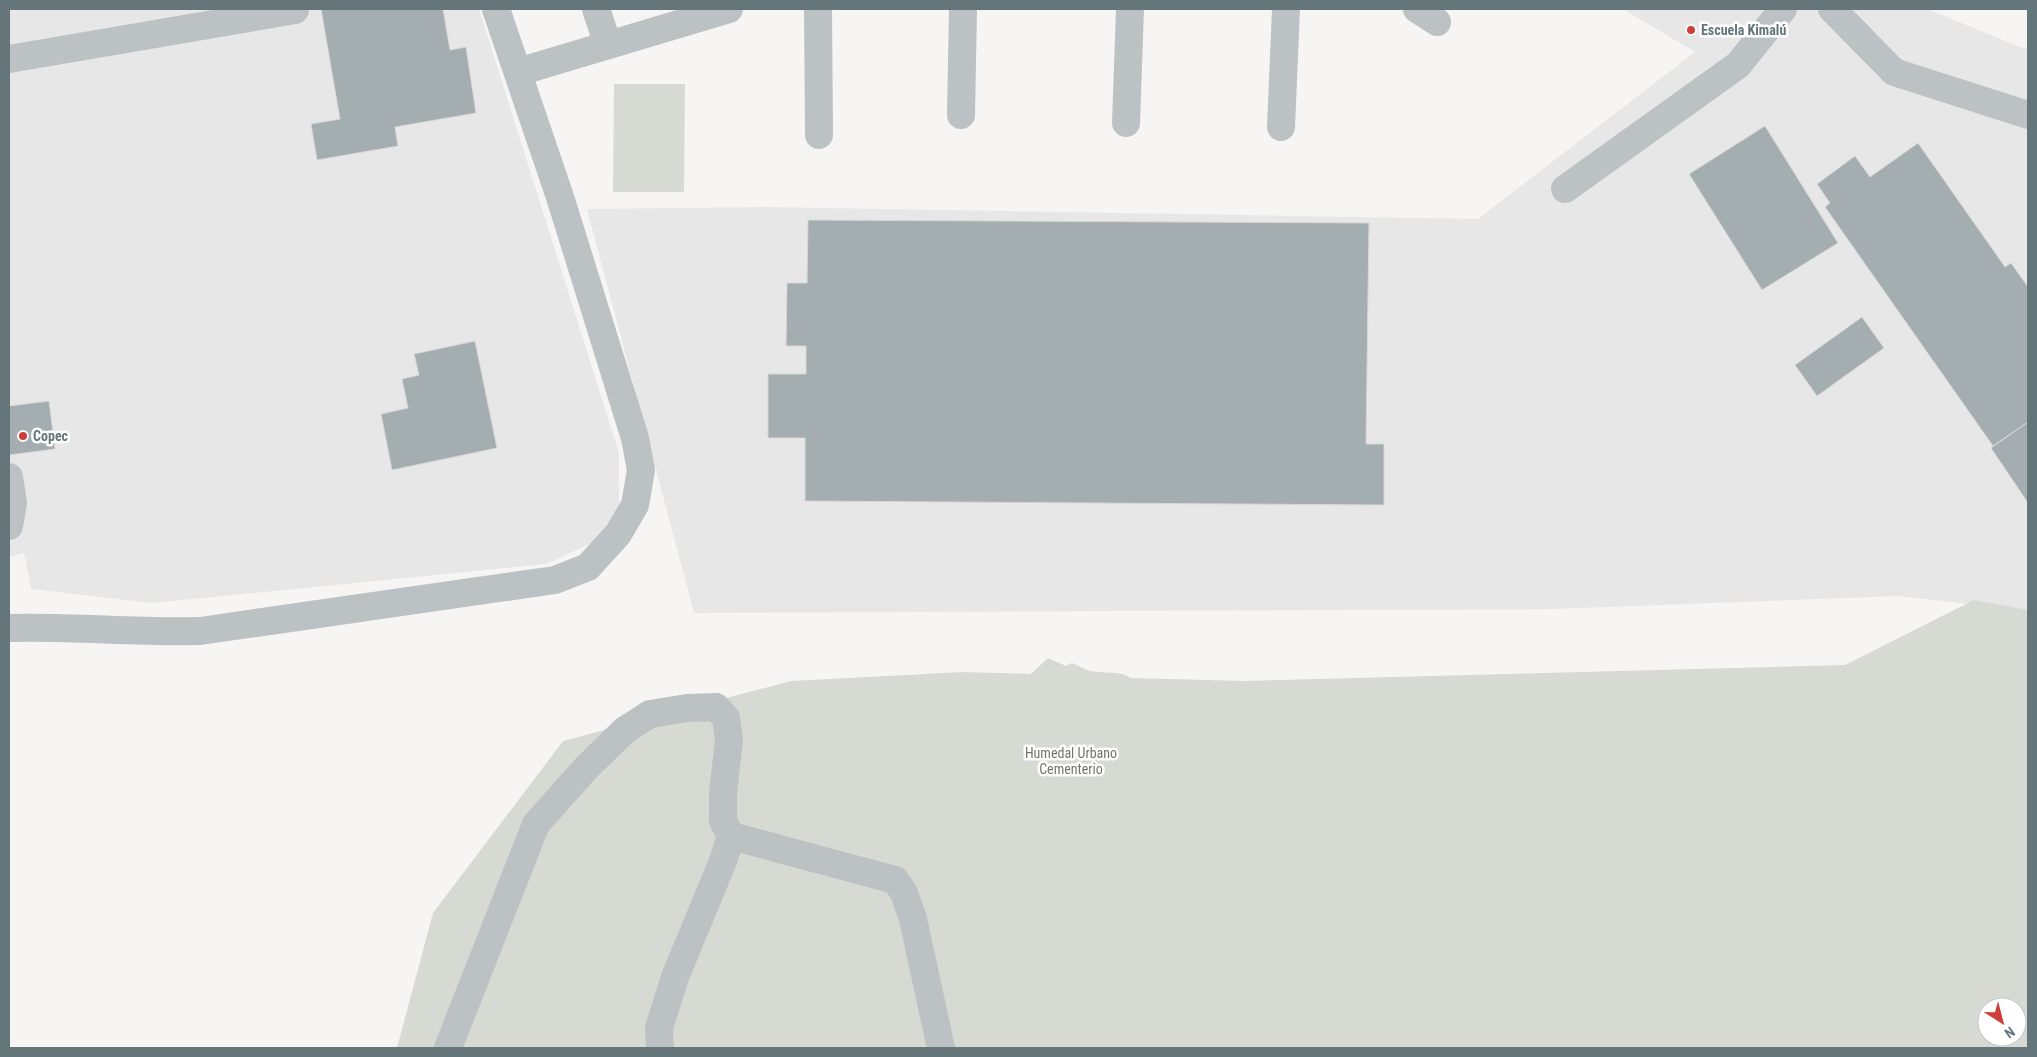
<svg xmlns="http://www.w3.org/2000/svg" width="2037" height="1057" viewBox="0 0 2037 1057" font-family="'Roboto Condensed',sans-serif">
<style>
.built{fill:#e7e7e7}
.green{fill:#d7dad3;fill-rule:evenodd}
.building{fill:#a4adb0;stroke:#d7d7d6}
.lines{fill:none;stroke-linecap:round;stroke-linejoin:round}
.minor{stroke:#bcc1c3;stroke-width:28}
.poi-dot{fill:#ce3f3b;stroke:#fff;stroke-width:2}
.labels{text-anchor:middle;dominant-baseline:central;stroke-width:5;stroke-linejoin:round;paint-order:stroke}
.poi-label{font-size:14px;font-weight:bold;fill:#65767b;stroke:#fff;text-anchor:start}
.park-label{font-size:14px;fill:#6e7967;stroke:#fff}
</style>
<rect width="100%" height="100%" fill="#f6f5f3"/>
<g class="built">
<path d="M9 9H479L619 453V508L596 541 546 564 152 603 31 589 24 553 9 557Z"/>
<path d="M1623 9H1927L2028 50V611L1899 596 1554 609 694 613 587 209 768 207 1478 219 1695 52Z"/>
</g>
<g class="green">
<path d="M614 84H685L684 192H613Z"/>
<path d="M1974 600 2028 610V1048H397L433 913 563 741 791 681 963 672 1031 674 1048 658 1066 666 1072 663C1078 665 1085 670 1091 671 1106 674 1118 670 1131 678L1246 681 1845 665ZM1987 1007H2017V1037H1987Z"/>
</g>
<g class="building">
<path d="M321 9H443L450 50 466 47 476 113 395 127 398 146 317 160 311 124 340 119Z"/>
<path d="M1765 126 1838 243 1762 290 1689 174Z"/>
<path d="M1918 143 2005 267 2011 263 2028 287V422L1993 446 1825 207 1830 203 1817 184 1855 156 1870 177Z"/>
<path d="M808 220 1369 223 1366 444H1384V505L805 501V438H768V374H806V346H786L787 283H807Z"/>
<path d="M1862 317 1884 348 1817 396 1795 365Z"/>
<path d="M475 341 497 448 392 470 381 414 408 408 402 379 419 375 414 354Z"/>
<path d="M49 401 55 449 9 455V406Z"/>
<path d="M2028 422V503L1991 448Z"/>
</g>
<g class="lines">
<g class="minor">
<path d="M596 9 608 45"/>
<path d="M818 9 819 135"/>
<path d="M1417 9 1437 22"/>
<path d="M1832 9 1894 72 2028 115"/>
<path d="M9 59 295 10"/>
<path d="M518 72 729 9"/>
<path d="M961 115 963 9"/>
<path d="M1126 123 1130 9"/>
<path d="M1281 127 1286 9"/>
<path d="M1565 189 1738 65 1783 9"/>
<path d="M9 477 13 503 9 526"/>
<path d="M9 628C73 626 136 633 200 631L555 580 588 567 618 534 635 505 641 470 635 438 560 197 496 9"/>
<path d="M731 836 895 880 904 893 913 919 941 1048"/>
<path d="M448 1048 536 824 586 768 625 730 650 714 687 708 716 707 726 718 729 740 723 793V821L731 836 723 861 675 977 659 1028 660 1048"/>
</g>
</g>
<g class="poi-dot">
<circle cx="1691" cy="30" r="5"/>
<circle cx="23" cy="436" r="5"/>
</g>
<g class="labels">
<g class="poi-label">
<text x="1701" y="30">Escuela Kimalú</text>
<text x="33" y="436">Copec</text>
</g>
<g class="park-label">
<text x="1071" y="753">Humedal Urbano<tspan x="1071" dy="16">Cementerio</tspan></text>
</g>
</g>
<rect width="2037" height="1057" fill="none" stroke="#65767b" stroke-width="20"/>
<g transform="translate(2002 1022) rotate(144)"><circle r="24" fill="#ffffff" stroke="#c1c8ca"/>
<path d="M0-4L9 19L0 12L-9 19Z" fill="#ce3f3b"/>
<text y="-8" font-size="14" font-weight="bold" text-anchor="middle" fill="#65767b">N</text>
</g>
</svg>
